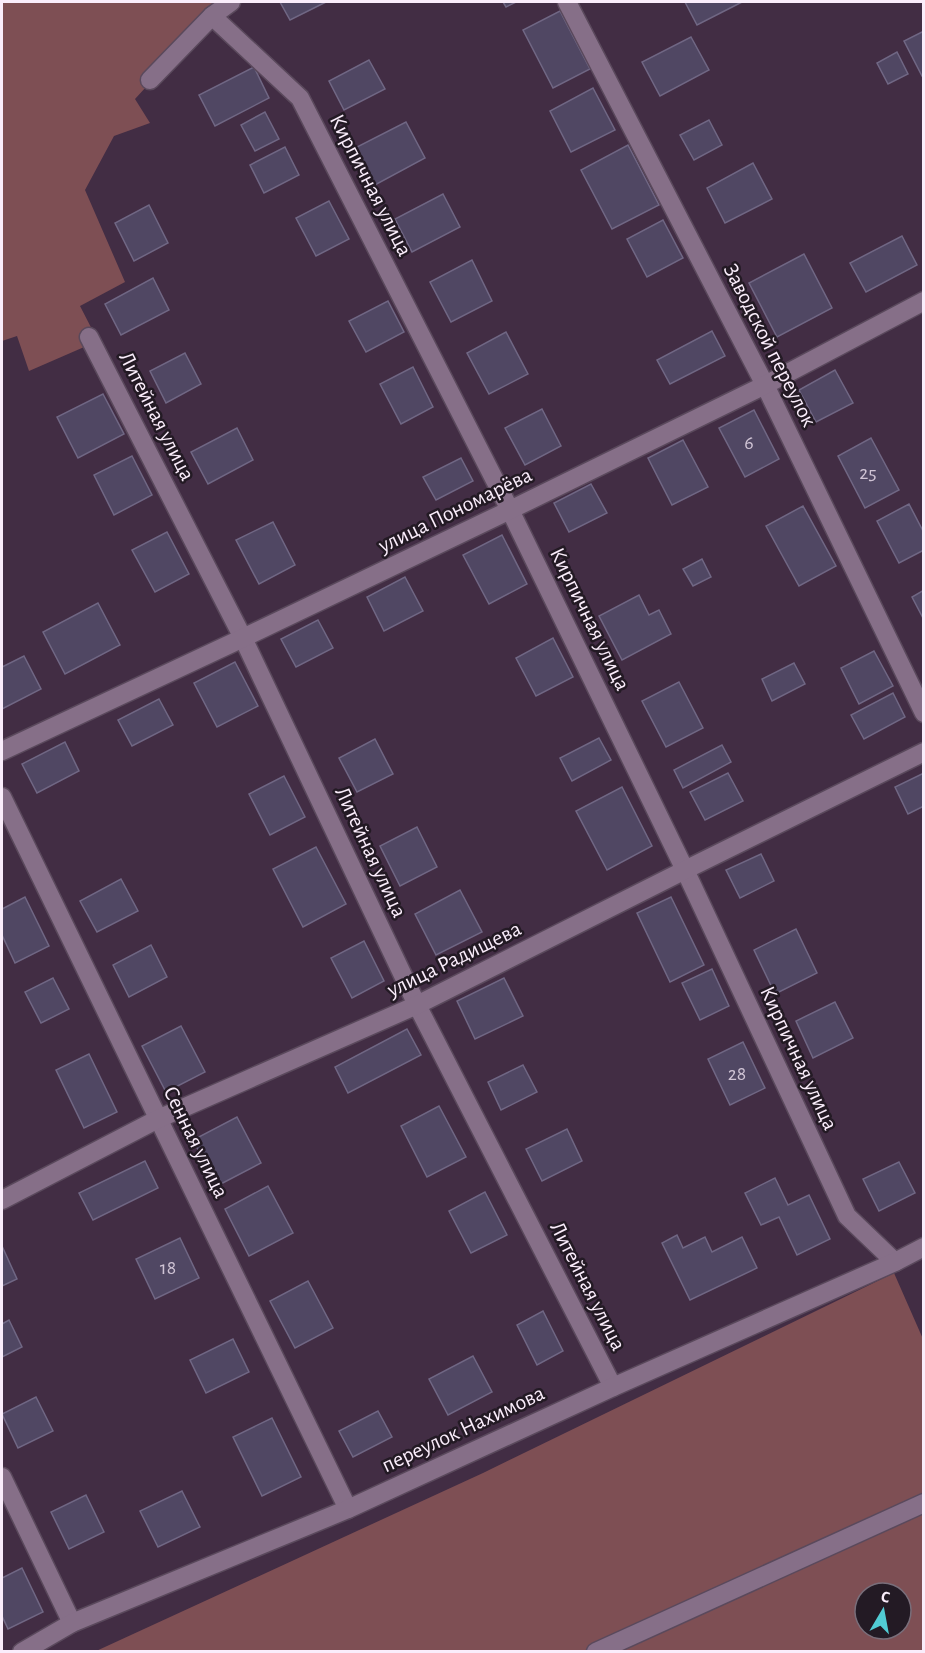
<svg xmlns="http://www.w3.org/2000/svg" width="925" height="1653" viewBox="0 0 925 1653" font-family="'Alegreya Sans',sans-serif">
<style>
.green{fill:#7e4f54;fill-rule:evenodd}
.building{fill:#504763;stroke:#706784;stroke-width:1.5}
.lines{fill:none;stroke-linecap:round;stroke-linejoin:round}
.minor-casing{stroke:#5a495c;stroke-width:21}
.minor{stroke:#866f88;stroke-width:18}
.labels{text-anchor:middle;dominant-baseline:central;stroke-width:5;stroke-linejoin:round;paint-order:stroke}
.number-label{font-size:20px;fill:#d0c4d5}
.street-label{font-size:22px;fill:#faedfb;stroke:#231a24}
</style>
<rect width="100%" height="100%" fill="#422d44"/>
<g class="green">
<path d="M2 2H224L135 99 150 123 114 136 85 190 125 282 80 306 98 341 29 371 17 336 2 341Z"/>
<path d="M894 1273 923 1339V1651L94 1652 483 1473ZM865 1593H901V1629H865Z"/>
</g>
<g class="building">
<path d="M280 2H326L290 20Z"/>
<path d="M503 2H516L506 7Z"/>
<path d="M685 2H742L697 25Z"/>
<path d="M560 11 590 69 553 88 523 30Z"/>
<path d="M924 31V75L922 76 904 41Z"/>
<path d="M691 37 709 70 660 96 642 62Z"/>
<path d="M897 52 908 74 888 84 877 63Z"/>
<path d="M369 60 385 89 344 110 329 81Z"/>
<path d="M254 67 269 98 215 126 199 95Z"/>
<path d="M593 88 615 130 571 152 550 111Z"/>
<path d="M265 112 279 139 255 151 241 125Z"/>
<path d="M709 120 722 145 694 160 680 135Z"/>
<path d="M406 122 425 158 373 186 353 149Z"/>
<path d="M628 145 659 205 612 229 581 170Z"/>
<path d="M285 147 299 175 264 193 250 165Z"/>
<path d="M753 163 772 199 725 223 707 188Z"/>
<path d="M443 194 460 227 412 252 395 219Z"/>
<path d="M329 201 349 239 316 256 296 218Z"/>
<path d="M149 205 168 243 134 261 115 223Z"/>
<path d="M663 220 683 258 647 277 627 239Z"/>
<path d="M902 236 917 265 866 292 850 263Z"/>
<path d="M804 254 832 308 777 337 749 283Z"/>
<path d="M472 260 492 301 451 322 430 282Z"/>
<path d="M153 278 169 310 121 335 105 304Z"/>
<path d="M388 301 404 332 366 352 349 321Z"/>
<path d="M712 331 725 356 670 384 657 360Z"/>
<path d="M506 332 528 374 489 394 467 353Z"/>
<path d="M185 353 201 384 166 403 150 371Z"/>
<path d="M413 367 433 407 401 424 380 384Z"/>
<path d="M835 370 853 403 816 422 799 390Z"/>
<path d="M103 394 124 434 78 458 57 417Z"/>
<path d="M542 409 561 446 525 465 505 428Z"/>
<path d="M754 410 779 459 745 477 719 428Z"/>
<path d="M237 428 253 460 208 484 191 452Z"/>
<path d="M871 438 899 490 865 508 838 456Z"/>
<path d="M683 440 708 487 672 505 648 458Z"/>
<path d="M132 456 152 495 114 515 94 475Z"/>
<path d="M461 458 473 481 436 500 423 477Z"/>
<path d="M591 484 607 513 569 532 554 503Z"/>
<path d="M909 504 924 533V550L899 563 877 521Z"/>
<path d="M803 506 836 566 799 586 766 526Z"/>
<path d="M273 522 295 565 259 584 236 540Z"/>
<path d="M167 532 189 574 155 592 132 550Z"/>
<path d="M502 535 527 584 489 604 463 555Z"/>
<path d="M702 559 711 577 693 586 683 569Z"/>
<path d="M405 577 423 611 384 631 367 597Z"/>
<path d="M924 590V620L912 597Z"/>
<path d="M639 595 649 615 659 610 671 634 622 660 599 616Z"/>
<path d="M98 603 120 645 65 674 43 632Z"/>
<path d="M318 620 333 648 296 667 281 639Z"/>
<path d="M553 638 573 677 536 696 516 658Z"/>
<path d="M874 651 893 686 859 704 841 668Z"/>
<path d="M24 656 41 689 2 709V667Z"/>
<path d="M235 662 258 706 217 727 194 683Z"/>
<path d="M794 663 805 684 772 701 762 679Z"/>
<path d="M679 682 703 728 666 747 642 701Z"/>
<path d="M893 693 905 717 864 739 851 715Z"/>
<path d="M159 699 173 725 132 746 118 720Z"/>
<path d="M599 738 611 760 572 781 560 758Z"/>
<path d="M375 739 393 774 357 792 339 758Z"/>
<path d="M65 742 79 771 37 793 22 764Z"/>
<path d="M722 745 731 762 683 788 674 770Z"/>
<path d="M728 773 743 801 705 820 690 792Z"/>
<path d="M924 773V806L908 814 895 787Z"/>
<path d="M284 776 305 817 270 835 249 794Z"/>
<path d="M622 787 652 846 607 870 576 811Z"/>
<path d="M417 827 437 867 400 886 380 846Z"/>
<path d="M316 847 346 904 303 927 273 869Z"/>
<path d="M761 854 774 881 740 898 726 870Z"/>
<path d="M121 879 138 911 97 932 80 901Z"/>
<path d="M460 890 482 932 436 955 415 914Z"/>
<path d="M25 897 49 946 15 963 2 935V909Z"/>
<path d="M671 897 704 965 670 982 637 913Z"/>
<path d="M796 929 817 973 775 994 754 950Z"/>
<path d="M364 941 384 981 352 998 331 958Z"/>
<path d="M151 945 167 977 129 997 113 965Z"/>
<path d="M712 969 729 1006 700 1020 682 983Z"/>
<path d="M53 978 69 1009 41 1023 25 992Z"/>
<path d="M504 978 523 1016 475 1039 457 1001Z"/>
<path d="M835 1002 853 1038 813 1058 796 1021Z"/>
<path d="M181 1026 205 1072 166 1092 142 1046Z"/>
<path d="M407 1029 421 1055 348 1093 335 1067Z"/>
<path d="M743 1042 765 1088 730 1105 708 1059Z"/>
<path d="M89 1054 117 1112 84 1128 56 1070Z"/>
<path d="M523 1065 537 1092 501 1110 488 1082Z"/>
<path d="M439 1106 466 1157 427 1177 401 1126Z"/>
<path d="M237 1117 261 1163 217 1186 193 1140Z"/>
<path d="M567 1129 582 1161 542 1181 526 1149Z"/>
<path d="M145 1161 158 1188 93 1220 79 1193Z"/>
<path d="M899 1162 915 1193 879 1211 863 1179Z"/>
<path d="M775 1178 788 1205 809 1195 830 1239 797 1255 779 1217 761 1225 745 1193Z"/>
<path d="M268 1186 293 1233 249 1256 225 1209Z"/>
<path d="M485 1192 507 1235 471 1253 449 1211Z"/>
<path d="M677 1235 683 1248 705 1237 712 1252 742 1237 757 1268 690 1300 662 1243Z"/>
<path d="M180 1238 199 1278 155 1299 136 1259Z"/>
<path d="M2 1246 17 1279 2 1286Z"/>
<path d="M308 1281 333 1328 295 1348 270 1301Z"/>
<path d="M543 1311 563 1351 537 1365 517 1325Z"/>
<path d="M9 1320 22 1347 2 1357V1324Z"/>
<path d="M233 1339 249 1372 206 1393 190 1360Z"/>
<path d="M473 1356 492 1392 448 1415 429 1379Z"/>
<path d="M36 1397 53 1431 18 1448 2 1414Z"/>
<path d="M378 1411 392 1437 353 1457 339 1431Z"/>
<path d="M272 1418 301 1477 262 1496 233 1437Z"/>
<path d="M182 1491 200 1527 158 1547 140 1511Z"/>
<path d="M86 1495 104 1532 69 1549 51 1512Z"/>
<path d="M22 1568 43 1612 8 1629 2 1616V1578Z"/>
</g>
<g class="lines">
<g class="minor-casing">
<g id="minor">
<path d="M567 2 765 385 924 713"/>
<path d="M212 16 300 98 510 510 685 870 847 1216 895 1262"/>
<path d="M150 80 212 16 231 2"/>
<path d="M89 337 243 638 417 1005 613 1387"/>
<path d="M2 751 243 638 510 510 765 385 924 301"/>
<path d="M2 797 348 1509"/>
<path d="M2 1200 158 1119 417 1005 685 870 924 752"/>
<path d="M2 1477 72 1623"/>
<path d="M22 1652 72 1623 348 1509 613 1387 895 1262 924 1247"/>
<path d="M596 1652 924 1503"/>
</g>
</g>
<use href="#minor" class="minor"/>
</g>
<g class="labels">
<g class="number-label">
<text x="749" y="443">6</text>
<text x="868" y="473">25</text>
<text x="737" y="1074">28</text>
<text x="168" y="1268">18</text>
</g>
<g class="street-label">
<text transform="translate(371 185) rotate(63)">Кирпичная улица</text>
<text transform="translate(770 345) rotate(63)">Заводской переулок</text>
<text transform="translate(157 416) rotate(63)">Литейная улица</text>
<text transform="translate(455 510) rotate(-26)">улица Пономарёва</text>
<text transform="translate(590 619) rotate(64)">Кирпичная улица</text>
<text transform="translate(371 852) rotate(65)">Литейная улица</text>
<text transform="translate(454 959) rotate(-26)">улица Радищева</text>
<text transform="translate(799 1058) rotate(65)">Кирпичная улица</text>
<text transform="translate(196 1142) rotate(64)">Сенная улица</text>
<text transform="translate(588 1286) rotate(63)">Литейная улица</text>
<text transform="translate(463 1429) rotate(-25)">переулок Нахимова</text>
</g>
</g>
<rect width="925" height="1653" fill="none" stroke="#faedfb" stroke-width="6"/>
<g transform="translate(883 1611) rotate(10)"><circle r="28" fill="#231a24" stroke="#796e7a" stroke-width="1.5"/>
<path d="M0-4.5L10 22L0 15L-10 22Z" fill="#51ccd4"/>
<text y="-9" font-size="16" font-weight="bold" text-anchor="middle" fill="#faedfb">С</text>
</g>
</svg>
